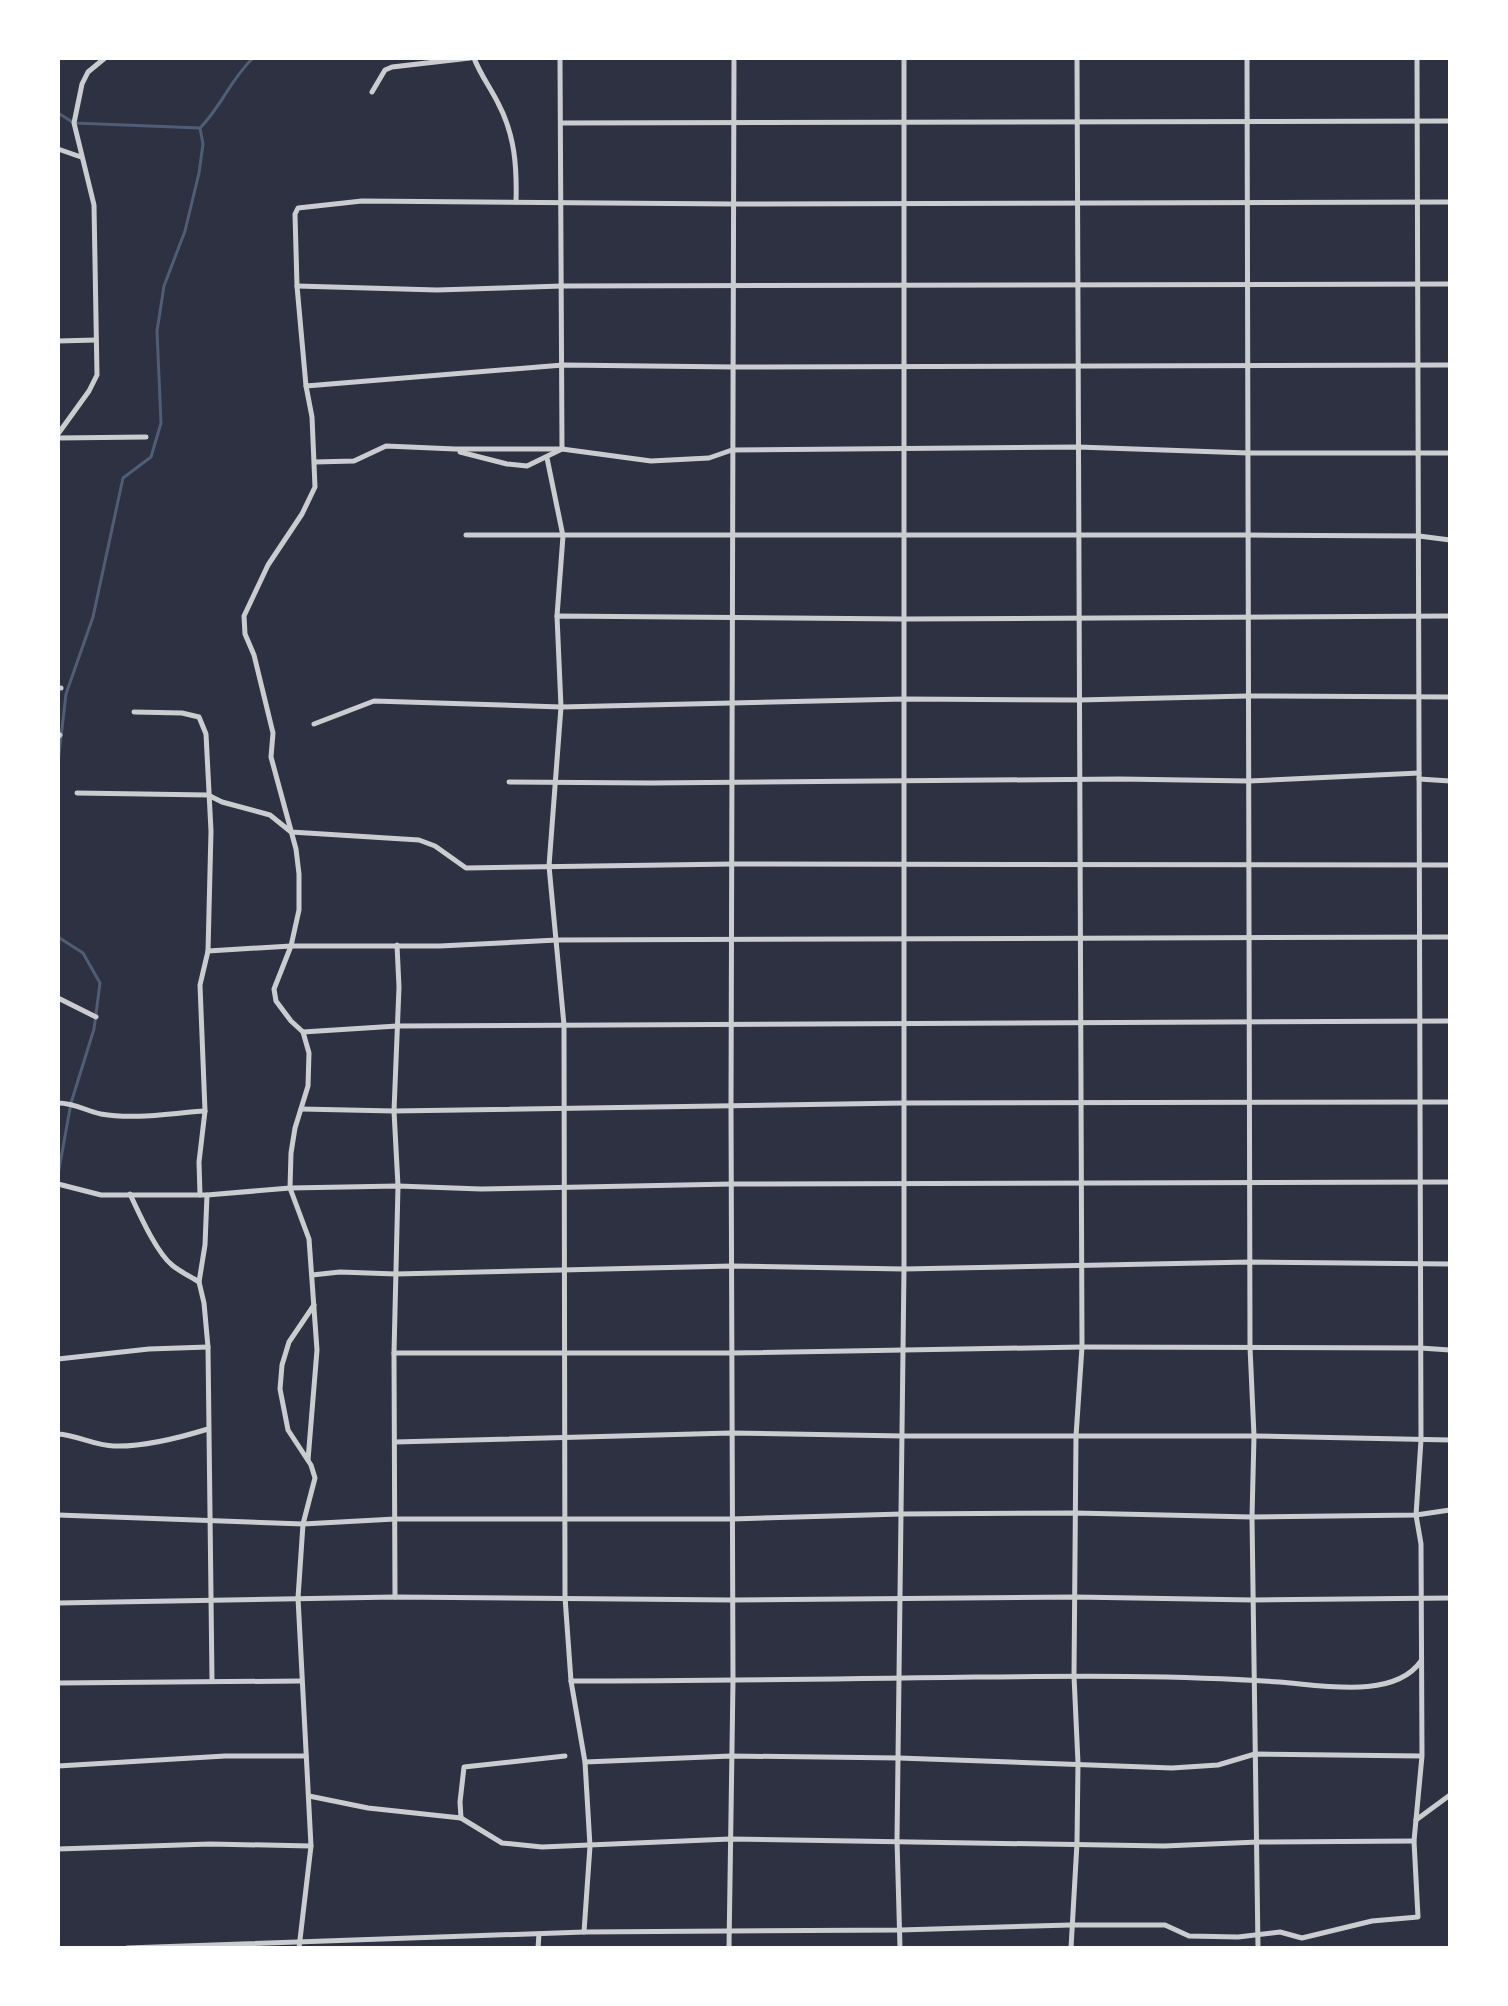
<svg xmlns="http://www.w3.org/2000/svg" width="1508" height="2006" viewBox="0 0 1508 2006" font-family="Cabin,sans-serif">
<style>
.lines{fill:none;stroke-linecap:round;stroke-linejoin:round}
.stream{stroke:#4f5d75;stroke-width:3}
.minor{stroke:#caccd0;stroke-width:5}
</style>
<rect width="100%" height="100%" fill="#2d3142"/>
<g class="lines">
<g class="stream">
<path d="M58 113 74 123 200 128 203 144 199 173 185 231 164 286 157 331 161 423 151 457 123 478 93 617 66 694 58 763"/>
<path d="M201 127C223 104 230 80 253 58"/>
<path d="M58 937 83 953 100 983 94 1029 71 1103 58 1175"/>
</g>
<g class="minor">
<path d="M474 58C480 74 490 87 498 103 515 135 517 167 516 202"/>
<path d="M1247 58 1250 1347 1254 1436 1252 1517 1258 1948"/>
<path d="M372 92 385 70 392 67 470 58"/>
<path d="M561 123 1450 121"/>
<path d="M58 149 81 157"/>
<path d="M297 286 437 290 562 286 1450 284"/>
<path d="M58 341 96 340"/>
<path d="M306 386 563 365 734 367 1450 365"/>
<path d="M58 434 89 391 97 375 94 205 74 123 82 84 88 72 105 58"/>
<path d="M58 438 146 437"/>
<path d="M460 452 507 464 527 466 562 449 560 58"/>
<path d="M547 458 563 536 557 616"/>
<path d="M315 462 354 461 386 446 455 449H562L651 461 709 458 732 450 1078 447 1248 453H1450"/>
<path d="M466 535H1248L1419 536 1450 540"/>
<path d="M58 688H61"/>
<path d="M134 712 182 713 199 717 206 734 211 831 208 951 200 985 205 1111 199 1162 200 1195"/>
<path d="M314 724 374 701 561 707 905 699 1079 700 1248 696 1450 697"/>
<path d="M58 737 60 735"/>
<path d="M1419 779 1450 781"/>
<path d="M509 782 651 783 1120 779 1249 781 1419 773"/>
<path d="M77 793 208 795 222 802 270 815 291 832 419 840 435 846 466 868 733 864 1450 865"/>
<path d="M208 951 291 946H440L557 940 1450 937"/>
<path d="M58 998 96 1017"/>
<path d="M303 1032 397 1026 1450 1021"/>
<path d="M58 1103C75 1103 86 1111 101 1114 135 1120 171 1113 205 1111"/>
<path d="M301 1109 394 1111 904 1103 1450 1102"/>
<path d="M58 1184 101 1195H207L290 1188 398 1186 481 1189 732 1184 1450 1182"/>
<path d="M130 1194C139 1213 156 1252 172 1265 180 1272 190 1276 199 1282"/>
<path d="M207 1195 205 1245 199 1282 204 1303 208 1347 212 1680"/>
<path d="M312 1275 340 1272 396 1274 732 1266 904 1269 1250 1262 1450 1264"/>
<path d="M394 1353H731L1082 1347 1420 1348 1450 1350"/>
<path d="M58 1359 149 1349 208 1347"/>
<path d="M58 1434C77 1435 95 1446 114 1446 142 1447 182 1437 208 1429"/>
<path d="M395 1442 731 1433 903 1436H1254L1450 1440"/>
<path d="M308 1460 317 1350 309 1239 290 1188 291 1153 295 1128 308 1086 309 1053 303 1032 291 1021 276 1001 274 989 291 946 299 910V874L296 849 271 757 273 733 254 655 245 634 244 616 268 565 302 514 315 487 312 417 306 386 297 286 295 214 298 208 362 201 734 204 1450 202"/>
<path d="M58 1515 303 1524 395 1519H732L902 1514 1075 1513 1252 1517 1416 1515 1450 1510"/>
<path d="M395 1597 394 1353 398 1186 394 1111 399 987 397 945"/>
<path d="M58 1603 395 1597 732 1600 1075 1597 1253 1600 1450 1598"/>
<path d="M571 1681C706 1681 841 1679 976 1677 1077 1676 1178 1675 1279 1682 1321 1685 1394 1700 1421 1661"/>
<path d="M58 1683 301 1681"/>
<path d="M585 1762 731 1756 899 1758 1172 1768 1218 1765 1255 1754 1421 1756"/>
<path d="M58 1766 225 1756H306"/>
<path d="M309 1796 368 1808 461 1818 502 1843 542 1847 730 1839 1164 1846 1258 1842 1414 1841"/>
<path d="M461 1818 460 1802 464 1767 565 1756"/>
<path d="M1416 1820 1450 1795"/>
<path d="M58 1849 210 1844 311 1846"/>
<path d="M584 1932 590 1846 585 1762 571 1681 565 1597 564 1025 549 866 561 707 557 616 905 619 1450 616"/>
<path d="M127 1948 584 1932 900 1930 1071 1925H1165L1189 1936 1238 1937 1280 1932 1302 1938 1372 1921 1418 1917 1414 1841 1422 1756 1421 1544 1416 1515 1421 1440 1417 58"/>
<path d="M299 1948 311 1846 298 1598 303 1524 315 1478 311 1465 288 1430 280 1389 282 1365 289 1342 314 1305"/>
<path d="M538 1948 539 1934"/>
<path d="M729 1948 733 1681 731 1107 734 58"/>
<path d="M900 1948 897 1840 904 1269V58"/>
<path d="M1071 1948 1077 1843 1078 1763 1074 1676 1076 1436 1082 1347 1077 58"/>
</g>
</g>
<rect width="1508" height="2006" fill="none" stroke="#ffffff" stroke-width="120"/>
</svg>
